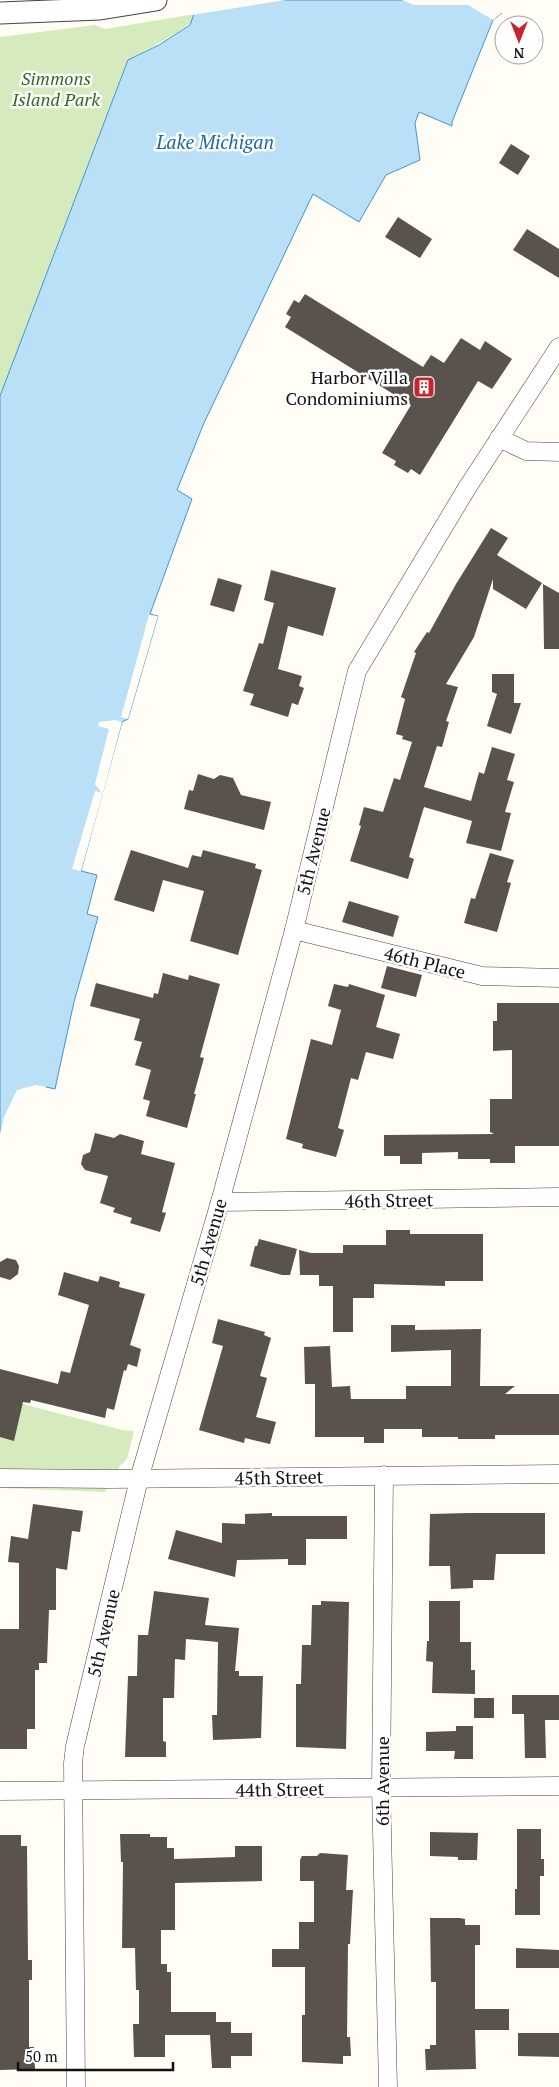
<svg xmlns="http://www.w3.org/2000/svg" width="559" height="2087" viewBox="0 0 559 2087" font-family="'PT Serif',serif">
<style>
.green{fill:#d5ebbd}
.water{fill:#b9e0f7;stroke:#3f96cf}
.pier{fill:#fffdf5}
.building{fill:#5a524d}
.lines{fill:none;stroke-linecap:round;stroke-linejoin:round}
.minor-casing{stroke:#444;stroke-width:19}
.tertiary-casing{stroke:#444;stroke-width:23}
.minor{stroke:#fff;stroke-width:18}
.tertiary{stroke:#fff;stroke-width:21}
.labels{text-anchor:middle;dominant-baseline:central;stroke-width:5;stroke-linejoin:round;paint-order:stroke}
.park-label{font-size:18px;font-style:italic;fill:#2f6b1f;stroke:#fff}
.poi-label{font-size:18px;fill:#111;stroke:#fff;text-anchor:end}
.street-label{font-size:18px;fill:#111;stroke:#fff}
.water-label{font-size:19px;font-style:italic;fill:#1768a6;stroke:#fff}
</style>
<rect width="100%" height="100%" fill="#fffdf5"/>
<g class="green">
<path d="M199 0H221C192 24 162 43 128 60L0 396V37L95 25 105 29 195 14Z"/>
<path d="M0 1398 122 1430 134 1431 127 1459 120 1466 105 1492 0 1488Z"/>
</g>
<path class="water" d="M199 0H486L502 13 493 20 452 122V126L419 112 415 123 420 160 386 175 359 222 313 194 204 423 177 490 192 499 150 614 158 616 128 719 122 722 81 871 97 875 87 914 98 917 74 1002 55 1089 46 1087 43 1091 18 1100 0 1149V396L128 60 159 45 190 25Z"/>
<g class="pier">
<path d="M196 0H286L192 15Z"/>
<path d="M402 0H491L504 11 493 20 468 5H414Z"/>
<path d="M149 615 158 616 128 719 121 717Z"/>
<path d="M115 720 122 722 103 793 81 871 72 869 95 791 102 793 95 784 109 729 98 726 99 722Z"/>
<path d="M36 1085 46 1087V1091L20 1102 2 1150 0 1152V1134L4 1117 17 1090Z"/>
</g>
<g class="building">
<path d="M511 144 530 156 518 175 499 163Z"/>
<path d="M398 217 432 239 420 258 385 237Z"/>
<path d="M527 229 559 249V278L513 250Z"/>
<path d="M305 294 423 367 431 355 444 363 461 338 480 350 485 341 512 359 492 389 478 381 420 475 411 469 408 473 394 465 396 461 382 453 411 405 285 327 291 317 286 314 294 300 299 303Z"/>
<path d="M491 528 508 538 497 555 542 583 526 609 493 589V579L474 637 446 684 458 687 446 721 449 722 442 747 437 746 436 749 424 787 471 801 479 772 484 774 492 747 515 754 507 780 514 782 505 812 511 813 501 851 466 843 472 821 424 807 409 857 414 859 408 879 350 861 361 826 359 825 364 807 383 812 394 778 400 780 412 742 402 739 403 736 396 734 405 699 401 697 416 653 414 652 427 632 429 633 456 584Z"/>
<path d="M271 570 336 588 323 636 288 626 278 669 302 676 299 686 304 688 298 705 292 703 288 717 250 705 254 694 243 691 259 643 263 644 274 603 264 600Z"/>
<path d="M218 578 242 585 234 612 210 605Z"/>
<path d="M543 584 559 593V649H544Z"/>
<path d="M492 674H514V703H521L511 734 487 726 497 694 492 692Z"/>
<path d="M198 774 214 779 220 775 233 778 241 795 271 802 264 830 184 809 189 790 193 791Z"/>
<path d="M131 850 188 868 192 855 201 857 203 850 256 864 255 868 262 870 238 955 190 941 204 891 163 880 154 912 114 900Z"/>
<path d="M490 853 514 860 507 882 511 883 497 932 464 923 471 898 475 899Z"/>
<path d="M349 901 399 916 393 937 342 922Z"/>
<path d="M387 966 422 975 416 997 381 988Z"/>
<path d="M163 973 188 980 189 975 220 984 200 1057 204 1058 194 1094H196L187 1128 146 1116 150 1101 143 1099 151 1070 135 1065 142 1042 134 1040 140 1019 90 1006 96 983 153 998 154 993 158 994Z"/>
<path d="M334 984 348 987 349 984 385 995 376 1027 400 1034 393 1059 366 1052 358 1080 351 1078 338 1128 344 1130 336 1157 302 1148 303 1144 286 1139 311 1039 332 1045 341 1010 328 1006Z"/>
<path d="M497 1003H559V1146H515V1163H490V1159H458V1152L422 1153V1164H400V1156H384V1135L494 1134 490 1132V1099H512V1050L493 1051V1021H497Z"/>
<path d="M95 1133 114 1138 120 1134 144 1141 141 1154 175 1163 162 1212 166 1213 160 1232 130 1223 132 1218 113 1212 115 1208 100 1203 108 1176 85 1170 81 1164 83 1155 90 1152Z"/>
<path d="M386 1230H410V1234H483V1281H445V1286L374 1284V1298H353V1332H333V1286H319V1275H300L299 1250 311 1253H343V1245H386Z"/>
<path d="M259 1239 297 1249 290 1275H282L250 1266 255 1246H257Z"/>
<path d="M7 1258 16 1260 19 1266 18 1274 10 1280 0 1277V1262Z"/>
<path d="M64 1272 98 1282 100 1276 120 1282 119 1287 145 1294 130 1345 141 1349 137 1367 128 1364 126 1371 124 1370 114 1410 107 1408 105 1418 31 1400 30 1403 23 1402 14 1441 0 1437V1369L58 1384 61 1371 70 1373 89 1305 58 1295Z"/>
<path d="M218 1319 265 1332 264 1335 271 1338 260 1376 267 1378 256 1417 276 1422 270 1444 245 1438 244 1443 199 1430 223 1346 212 1343Z"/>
<path d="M391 1325H415V1330L481 1329 480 1386H515L505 1394H559V1435H495V1439H458V1437H422V1429H384V1443H364V1437H315V1384H305L304 1347 330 1346 332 1387 350 1386 351 1399H406V1386H451V1350L391 1352Z"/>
<path d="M33 1504 83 1511 80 1532 72 1531 67 1570 56 1568V1610H49L47 1663H39V1670H35V1729H27V1749H0V1629H19V1563L8 1562 11 1536 28 1539Z"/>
<path d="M272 1513V1516H347V1539H306V1565H288V1559L237 1560 235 1577 168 1559 176 1530 222 1543V1523L245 1524V1514Z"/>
<path d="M468 1513H545V1554H496L494 1580H473V1588L451 1589 450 1566H429L430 1514Z"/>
<path d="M154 1591 209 1598 205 1625 239 1628 235 1671H239V1676H263L261 1738 213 1740 212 1715H217L218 1642 186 1639 185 1660 175 1659 174 1698H163V1741L166 1742V1757H125L128 1676H137L138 1635H148Z"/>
<path d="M321 1601 349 1602 346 1749 296 1747V1684H301L302 1645H311L312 1605H321Z"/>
<path d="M429 1601H460V1642H471V1670H475V1694L432 1693 433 1662 426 1661 427 1641H429Z"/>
<path d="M512 1695H559V1720H545L546 1758H525L524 1714H512Z"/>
<rect x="474" y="1698" width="20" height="20"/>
<path d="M456 1726H473V1759H454L455 1751H426V1732L456 1731Z"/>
<path d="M517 1829H541V1859H544V1876H540V1915H515V1889H517Z"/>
<path d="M430 1832 478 1833 477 1860H458V1857L430 1856Z"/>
<path d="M120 1834H150V1837H167V1848H174V1859L235 1857V1846H262V1881L175 1883V1930H161V1964H167V1972H171V2012H216V2022H231V2033H252V2056H231V2068H212L210 2035H165V2057H134L133 2024H139V1990H136L135 1948H122L123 1862H121Z"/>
<path d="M0 1835H21V1846H27L28 1960H32V1980H29V2047H34L35 2069 0 2070Z"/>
<path d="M320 1853 348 1855 346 1890H353L350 1944H348L347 2037H350L351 2056H343V2064L302 2062V2015H305V1967H272V1949H299V1922H314V1881H300V1860L302 1856H317Z"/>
<path d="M430 1918H460L465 1919V1925H480V1945H475V2009H509V2030H475L476 2069 426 2070 425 2049H430V2045H436V1982H431Z"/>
<path d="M516 1948 559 1950V1968H516Z"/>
<path d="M518 2033H559V2057L518 2056Z"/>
</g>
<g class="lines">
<g class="minor-casing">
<g id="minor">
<path d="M499 438 526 451 559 452"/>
<path d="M294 930 482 976 559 978"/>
<path d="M220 1202 559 1197"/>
<path d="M384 1475 381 1788 388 2087"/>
<path d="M0 1478 111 1479 559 1474"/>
<path d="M0 1791 559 1786"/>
<path d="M76 2087 73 1763 75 1746 139 1479 220 1202 294 930 357 671 467 488 559 347"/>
</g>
</g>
<g class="tertiary-casing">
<path id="tertiary" d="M0 13 100 9 156 0"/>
</g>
<use href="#minor" class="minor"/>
<use href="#tertiary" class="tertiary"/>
</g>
<defs>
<g id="building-square" transform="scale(1.125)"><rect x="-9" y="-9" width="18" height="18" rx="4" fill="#c4262e" stroke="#fff"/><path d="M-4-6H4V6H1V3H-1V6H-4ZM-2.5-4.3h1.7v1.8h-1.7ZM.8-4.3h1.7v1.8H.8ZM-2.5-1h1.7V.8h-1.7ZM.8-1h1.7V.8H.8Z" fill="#fff"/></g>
</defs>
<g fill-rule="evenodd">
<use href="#building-square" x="424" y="387"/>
</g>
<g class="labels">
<g class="park-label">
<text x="56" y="78">Simmons<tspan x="56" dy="21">Island Park</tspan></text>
</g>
<g class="poi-label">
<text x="408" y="377">Harbor Villa<tspan x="408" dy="21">Condominiums</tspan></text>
</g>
<g class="street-label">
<text transform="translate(313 851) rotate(-76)">5th Avenue</text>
<text transform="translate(425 962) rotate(14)">46th Place</text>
<text transform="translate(389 1200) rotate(-1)">46th Street</text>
<text transform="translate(208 1242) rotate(-74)">5th Avenue</text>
<text transform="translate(279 1477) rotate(-1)">45th Street</text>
<text transform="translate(103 1633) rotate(-77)">5th Avenue</text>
<text transform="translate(382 1781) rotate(-90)">6th Avenue</text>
<text transform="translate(280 1789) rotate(-1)">44th Street</text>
</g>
<g class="water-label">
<text x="215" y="141">Lake Michigan</text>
</g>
</g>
<g transform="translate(519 40) rotate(180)"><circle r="24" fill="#ffffff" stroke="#a0a0a0"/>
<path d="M0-4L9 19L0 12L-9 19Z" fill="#c4262e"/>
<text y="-8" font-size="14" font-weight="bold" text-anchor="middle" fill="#111111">N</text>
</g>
<path d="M18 2062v8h155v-8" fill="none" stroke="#111111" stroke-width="2.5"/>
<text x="25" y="2062" font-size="15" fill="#111111" stroke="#ffffff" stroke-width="4" paint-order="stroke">50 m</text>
</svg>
